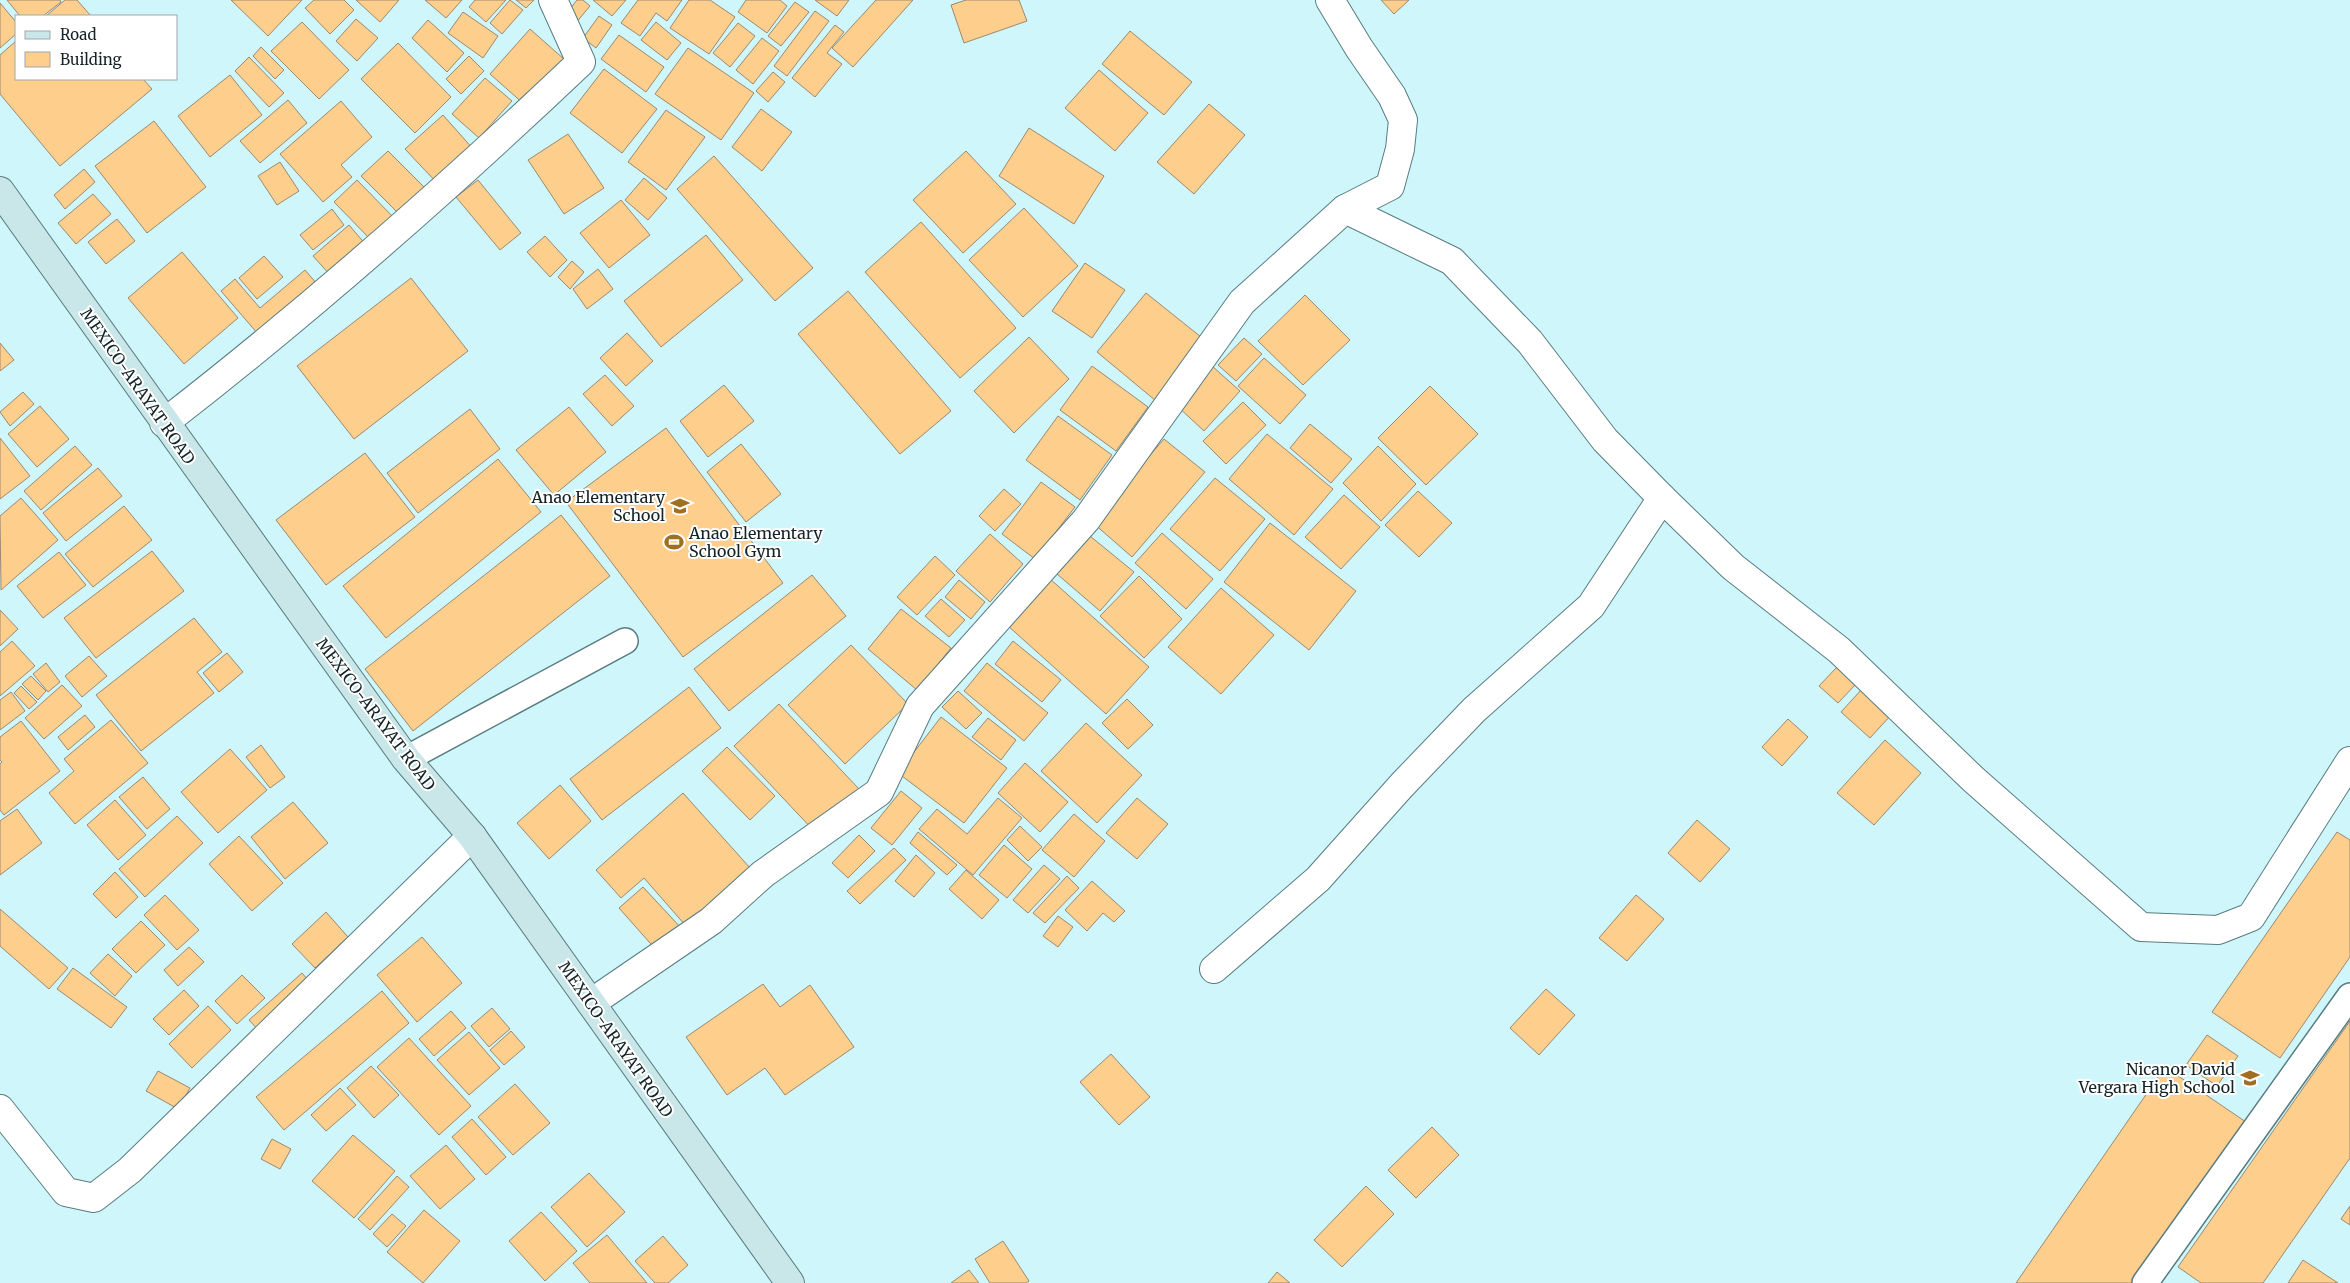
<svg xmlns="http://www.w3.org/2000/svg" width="2350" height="1283" viewBox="0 0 2350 1283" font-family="Merriweather,serif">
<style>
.building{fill:#fece8c;stroke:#9b8870}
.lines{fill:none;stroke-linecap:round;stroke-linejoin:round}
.lane-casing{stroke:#587c80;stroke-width:28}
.street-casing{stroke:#587c80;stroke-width:30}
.secondary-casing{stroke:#587c80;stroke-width:30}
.lane{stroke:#fff;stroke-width:25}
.street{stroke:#fff;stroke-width:28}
.secondary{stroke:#c9e6e9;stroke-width:28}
.labels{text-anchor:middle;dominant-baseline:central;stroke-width:4;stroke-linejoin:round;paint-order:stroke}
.street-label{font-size:16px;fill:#142325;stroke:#fff}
.poi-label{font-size:16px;fill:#142325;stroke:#fff;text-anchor:end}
</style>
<rect width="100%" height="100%" fill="#cff7fb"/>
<g class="building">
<path d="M7 0H60L61 2 43 16H20Z"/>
<path d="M65 0H77L91 16H46Z"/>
<path d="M231 0H302L268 36Z"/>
<path d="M314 0H344L354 10 330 34 305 8Z"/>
<path d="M356 0H399L380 22Z"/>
<path d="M425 0H462L446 18Z"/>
<path d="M475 0H506L486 22 469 7Z"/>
<path d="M510 0 523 10 502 34 490 23Z"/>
<path d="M516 0H534L526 8Z"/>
<path d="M577 0H583L590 6 575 24 565 15Z"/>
<path d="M593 0H626L612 16Z"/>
<path d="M638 0H682L667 21 656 13 640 36 621 23Z"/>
<path d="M689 0H710L735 17 709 54 670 28Z"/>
<path d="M746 0H780L787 6 767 33 738 12Z"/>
<path d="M815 0H849L837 16Z"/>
<path d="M876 0H913L853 67 832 48Z"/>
<path d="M966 0H1019L1027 21 964 43 951 5Z"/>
<path d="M1381 0H1409L1394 14Z"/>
<path d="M795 2 809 12 781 46 768 36Z"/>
<path d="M0 3 16 22V34L0 48Z"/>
<path d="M815 11 829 21 787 76 774 66Z"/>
<path d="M463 12 498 36 483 58 448 33Z"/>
<path d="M599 16 612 25 596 48 583 38Z"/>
<path d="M356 19 378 38 357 61 336 41Z"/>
<path d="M428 20 464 53 447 72 412 38Z"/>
<path d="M302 22 349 70 319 99 271 51Z"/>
<path d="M656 22 681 43 667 60 641 40Z"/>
<path d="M738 23 755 36 730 67 713 53Z"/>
<path d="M835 25 844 32 827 53 842 64 815 97 792 78Z"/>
<path d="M530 29 565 60 525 105 490 74Z"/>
<path d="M1130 31 1192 82 1164 115 1102 64Z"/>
<path d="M619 35 664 67 646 92 601 59Z"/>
<path d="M762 38 779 51 753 84 736 70Z"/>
<path d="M16 41V79H143L152 89 60 166 0 94V55Z"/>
<path d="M398 43 451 97 415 133 361 79Z"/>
<path d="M261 47 284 70 275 79 253 56Z"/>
<path d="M688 48 754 93 721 140 655 94Z"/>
<path d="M469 56 484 71 461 94 446 79Z"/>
<path d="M249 57 284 93 269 107 235 71Z"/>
<path d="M604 69 657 109 622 153 570 113Z"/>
<path d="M1099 70 1148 113 1115 151 1065 108Z"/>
<path d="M773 72 785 82 768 102 756 91Z"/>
<path d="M230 75 262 115 210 157 178 116Z"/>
<path d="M485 78 512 101 479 138 452 114Z"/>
<path d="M288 100 307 123 260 163 240 141Z"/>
<path d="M341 101 372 137 341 165 352 177 323 202 280 154Z"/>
<path d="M1209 104 1245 135 1194 194 1157 162Z"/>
<path d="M761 109 792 132 762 171 732 147Z"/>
<path d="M666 110 705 137 666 190 628 162Z"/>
<path d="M443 115 474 150 437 183 405 149Z"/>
<path d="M154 121 206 187 147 233 95 166Z"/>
<path d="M1029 128 1104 176 1074 224 999 176Z"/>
<path d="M568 134 604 188 564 214 528 160Z"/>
<path d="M388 151 427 190 401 216 361 176Z"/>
<path d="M966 151 1016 204 963 253 913 200Z"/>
<path d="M714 156 813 268 775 301 677 189Z"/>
<path d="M280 162 299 191 277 205 258 176Z"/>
<path d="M84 169 95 182 65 209 54 195Z"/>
<path d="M644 178 667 198 648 220 625 200Z"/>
<path d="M357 180 396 220 373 242 334 202Z"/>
<path d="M478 180 521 233 500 250 456 197Z"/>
<path d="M93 194 111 214 76 244 58 223Z"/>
<path d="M621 200 650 235 609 268 580 233Z"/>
<path d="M1024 208 1078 266 1023 317 969 260Z"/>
<path d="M332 209 344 225 313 250 300 235Z"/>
<path d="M117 219 135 241 106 264 88 242Z"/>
<path d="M921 222 1016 328 960 378 865 272Z"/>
<path d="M349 225 367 246 332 277 313 256Z"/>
<path d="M706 235 743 280 661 347 624 301Z"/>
<path d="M545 236 567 260 550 277 527 252Z"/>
<path d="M182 252 238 318 184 364 128 298Z"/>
<path d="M264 256 283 277 257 299 239 278Z"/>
<path d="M572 261 584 272 570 289 558 277Z"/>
<path d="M1085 263 1125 290 1092 338 1052 311Z"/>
<path d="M598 269 613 289 587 309 573 289Z"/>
<path d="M305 270 317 284 258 334 221 291 235 279 260 308Z"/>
<path d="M411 278 468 351 354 439 297 366Z"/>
<path d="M848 291 951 411 900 454 798 334Z"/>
<path d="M1146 293 1206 341 1156 401 1097 352Z"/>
<path d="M1305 295 1350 340 1303 385 1258 341Z"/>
<path d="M627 333 653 361 626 386 600 358Z"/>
<path d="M1029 337 1069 379 1014 433 974 391Z"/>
<path d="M1244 338 1262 354 1236 381 1218 365Z"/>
<path d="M0 343 14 360 0 371Z"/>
<path d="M1264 358 1306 395 1280 424 1238 386Z"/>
<path d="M1092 366 1148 407 1116 451 1060 410Z"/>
<path d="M1212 366 1240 391 1204 431 1176 405Z"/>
<path d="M605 375 634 406 612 426 583 394Z"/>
<path d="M724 385 754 421 708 457 680 421Z"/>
<path d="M1430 386 1478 434 1426 485 1378 438Z"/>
<path d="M23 392 34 404 10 426 0 412Z"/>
<path d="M1243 402 1266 425 1226 464 1203 441Z"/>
<path d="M40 406 69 439 37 467 8 434Z"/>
<path d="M569 407 606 452 554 495 516 450Z"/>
<path d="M470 409 500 449 418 513 387 473Z"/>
<path d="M1058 416 1112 455 1080 500 1026 460Z"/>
<path d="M1310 424 1352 459 1331 483 1290 448Z"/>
<path d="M666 428 783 583 683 657 566 502Z"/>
<path d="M1267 434 1333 489 1294 535 1229 479Z"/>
<path d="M0 438 30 476 0 499Z"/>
<path d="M1164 439 1205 472 1132 557 1092 522Z"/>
<path d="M741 444 781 494 746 522 707 472Z"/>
<path d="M75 446 92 465 41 510 24 491Z"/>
<path d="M1378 446 1416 484 1381 521 1343 483Z"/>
<path d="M365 453 415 517 326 585 276 520Z"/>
<path d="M498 459 541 512 386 638 343 586Z"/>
<path d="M98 468 122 496 66 541 43 513Z"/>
<path d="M1215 478 1265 519 1220 571 1170 529Z"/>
<path d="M1041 482 1075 507 1035 559 1002 534Z"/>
<path d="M1004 489 1021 504 995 531 979 516Z"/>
<path d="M1418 491 1452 523 1419 557 1385 525Z"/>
<path d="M1344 495 1380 527 1341 569 1305 537Z"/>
<path d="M21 498 58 540 1 590 0 516Z"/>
<path d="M124 506 152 540 93 587 65 554Z"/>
<path d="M561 515 610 576 413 731 365 669Z"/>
<path d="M1270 523 1356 591 1309 650 1224 582Z"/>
<path d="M1162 533 1213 579 1186 609 1135 563Z"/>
<path d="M990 534 1023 564 990 602 956 571Z"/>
<path d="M1090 536 1134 572 1100 611 1057 574Z"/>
<path d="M152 551 184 591 96 658 64 618Z"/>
<path d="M59 552 86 585 43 618 17 586Z"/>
<path d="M935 556 955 575 917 615 897 597Z"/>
<path d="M812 575 846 616 729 711 694 669Z"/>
<path d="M1139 576 1182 619 1144 658 1100 616Z"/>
<path d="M1049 578 1149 667 1106 714 1007 625Z"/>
<path d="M959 580 985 602 971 619 945 597Z"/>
<path d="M1221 588 1274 635 1221 694 1168 647Z"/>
<path d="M941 599 965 620 949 637 925 616Z"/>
<path d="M901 609 951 648 917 690 868 649Z"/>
<path d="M0 610 18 629 0 646Z"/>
<path d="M194 618 222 652 197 672 214 693 141 751 96 695Z"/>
<path d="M12 641 35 666 0 696V652Z"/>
<path d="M1013 641 1061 680 1042 702 995 664Z"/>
<path d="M851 645 908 704 845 764 788 705Z"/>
<path d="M227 653 243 672 219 692 203 673Z"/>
<path d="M89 656 107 676 82 697 65 676Z"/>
<path d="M46 663 60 682 48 692 33 674Z"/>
<path d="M987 663 1048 713 1024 741 964 691Z"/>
<path d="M1837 667 1856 684 1838 703 1819 686Z"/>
<path d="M31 676 46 691 38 700 22 684Z"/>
<path d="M62 685 82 706 44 739 25 718Z"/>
<path d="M21 686 37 702 29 709 14 693Z"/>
<path d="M689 687 721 728 602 820 570 779Z"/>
<path d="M1862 689 1891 715 1870 738 1841 712Z"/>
<path d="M958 691 982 713 966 729 942 707Z"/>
<path d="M11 692 25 711 0 730V700Z"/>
<path d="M1127 699 1153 725 1128 749 1102 723Z"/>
<path d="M779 704 859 789 814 831 734 746Z"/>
<path d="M85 715 95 727 68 750 58 737Z"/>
<path d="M941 717 1007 768 964 823 898 773Z"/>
<path d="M988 718 1016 740 1001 760 972 737Z"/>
<path d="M1788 719 1808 737 1782 766 1762 747Z"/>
<path d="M111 720 148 763 75 824 49 793 74 771 64 759Z"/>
<path d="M21 721 60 771 4 815 0 810V764L2 762 0 760V737Z"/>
<path d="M1086 723 1142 775 1097 823 1041 771Z"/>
<path d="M1885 740 1921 773 1874 825 1837 793Z"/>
<path d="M261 745 285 777 270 788 246 757Z"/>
<path d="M727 747 775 796 750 820 702 771Z"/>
<path d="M230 749 267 790 218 833 181 792Z"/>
<path d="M1025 763 1068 802 1040 832 998 793Z"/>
<path d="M143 777 170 809 147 829 119 797Z"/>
<path d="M560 785 591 821 549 859 517 823Z"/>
<path d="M901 791 922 808 892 845 871 828Z"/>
<path d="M683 793 751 869 686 926 644 878 621 898 596 870Z"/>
<path d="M998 798 1022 818 973 875 919 829 937 809 967 834Z"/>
<path d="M1137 798 1168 824 1137 859 1106 833Z"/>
<path d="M115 800 146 835 118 860 87 825Z"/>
<path d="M293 802 328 843 285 879 251 837Z"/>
<path d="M17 809 42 843 0 875V821Z"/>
<path d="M1074 814 1105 841 1074 877 1042 850Z"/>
<path d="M177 816 203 843 145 897 119 869Z"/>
<path d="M1697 820 1730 849 1700 882 1668 853Z"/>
<path d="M1020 826 1042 847 1028 861 1007 840Z"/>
<path d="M918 832 957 865 947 875 910 843Z"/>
<path d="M2337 832 2350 840V957L2280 1058 2212 1012Z"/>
<path d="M859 835 875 851 848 878 832 863Z"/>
<path d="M239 836 283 883 252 911 209 864Z"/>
<path d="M1004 845 1032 869 1007 898 979 875Z"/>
<path d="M894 848 906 860 860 904 847 891Z"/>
<path d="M916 855 935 873 914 897 895 881Z"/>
<path d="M1044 865 1060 879 1028 913 1013 900Z"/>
<path d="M966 870 999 900 982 919 949 889Z"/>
<path d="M115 872 138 897 116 918 93 894Z"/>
<path d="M1067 876 1079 888 1045 923 1033 913Z"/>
<path d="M1092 881 1125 911 1114 922 1103 913 1087 931 1065 910Z"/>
<path d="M643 887 683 930 658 952 619 908Z"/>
<path d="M165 895 199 930 177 950 144 915Z"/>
<path d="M1636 895 1664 919 1627 961 1599 938Z"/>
<path d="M0 909 68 968 49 989 0 946Z"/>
<path d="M326 912 348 937 315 968 292 944Z"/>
<path d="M1058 916 1073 927 1058 947 1043 936Z"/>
<path d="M141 921 165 945 136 973 112 949Z"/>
<path d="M422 937 462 983 417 1022 377 975Z"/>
<path d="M189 947 204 962 178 986 164 970Z"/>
<path d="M108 954 132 976 115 996 90 973Z"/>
<path d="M73 968 127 1007 111 1028 57 989Z"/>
<path d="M302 973 312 985 260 1032 249 1020Z"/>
<path d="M242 975 265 998 237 1024 215 1001Z"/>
<path d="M763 984 780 1007 810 985 854 1047 785 1095 765 1068 727 1095 686 1037Z"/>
<path d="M1546 989 1575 1015 1539 1055 1510 1028Z"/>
<path d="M184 990 199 1006 169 1035 153 1019Z"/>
<path d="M382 991 409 1023 284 1130 256 1097Z"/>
<path d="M208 1006 231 1030 192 1068 169 1044Z"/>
<path d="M492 1008 510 1029 489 1047 471 1026Z"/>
<path d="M451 1011 466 1028 434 1056 419 1039Z"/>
<path d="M2350 1021V1158L2263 1283H2201L2178 1267Z"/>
<path d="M511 1031 525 1047 504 1065 490 1050Z"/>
<path d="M469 1032 500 1068 469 1095 437 1060Z"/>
<path d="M2207 1035 2238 1056 2217 1086 2186 1065Z"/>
<path d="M409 1038 471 1106 439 1135 377 1067Z"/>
<path d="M1111 1054 1150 1097 1119 1125 1080 1082Z"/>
<path d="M371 1066 399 1095 374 1118 347 1088Z"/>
<path d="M2165 1067 2246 1122 2134 1283H2016Z"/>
<path d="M158 1071 190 1088 178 1109 146 1091Z"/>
<path d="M515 1084 550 1123 513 1155 478 1117Z"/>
<path d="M340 1088 356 1105 326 1131 311 1115Z"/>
<path d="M472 1119 506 1157 486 1175 452 1137Z"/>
<path d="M1432 1127 1459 1155 1416 1198 1388 1170Z"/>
<path d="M353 1135 395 1171 354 1218 312 1181Z"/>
<path d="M272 1139 291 1149 280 1169 261 1159Z"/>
<path d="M446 1145 475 1179 440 1209 410 1176Z"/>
<path d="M589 1173 625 1212 587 1247 551 1207Z"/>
<path d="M397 1176 409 1187 370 1230 358 1219Z"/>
<path d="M1366 1186 1394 1214 1342 1267 1314 1240Z"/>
<path d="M2350 1206V1225L2341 1219Z"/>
<path d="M424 1210 460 1241 423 1283 387 1252Z"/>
<path d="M541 1212 577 1251 545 1281 509 1241Z"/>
<path d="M392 1214 406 1226 387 1247 373 1234Z"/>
<path d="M607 1235 647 1283H590L573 1263Z"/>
<path d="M663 1236 688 1265 668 1283H655L635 1261Z"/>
<path d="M1003 1241 1029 1281 1026 1283H990L975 1259Z"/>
<path d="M2303 1260 2338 1283H2288Z"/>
<path d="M969 1270 979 1283H951Z"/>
<path d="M1277 1272 1290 1283H1268Z"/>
</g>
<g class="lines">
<g class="lane-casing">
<g id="lane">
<path d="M406 759 625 641"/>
<path d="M2145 1283 2350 996"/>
</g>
</g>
<g class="street-casing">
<g id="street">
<path d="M1345 209 1452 261 1530 342 1605 440 1662 498 1733 567 1839 650 1973 779 2141 927 2218 930 2251 917 2350 761"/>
<path d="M164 423C310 310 448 188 581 62L553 0"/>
<path d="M1214 969 1318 879 1402 785 1474 710 1591 606 1662 498"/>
<path d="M591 1003 711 921 763 874 879 792 920 706 1086 520 1242 302 1345 209 1390 186 1400 149 1403 120 1392 96 1359 48 1330 0"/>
<path d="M0 1109 66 1192 94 1198 130 1170 472 836"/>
</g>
</g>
<g class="secondary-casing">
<path id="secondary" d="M0 191 406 759 472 836 790 1283"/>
</g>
<use href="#lane" class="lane"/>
<use href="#street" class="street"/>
<use href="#secondary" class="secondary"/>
</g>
<defs>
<g id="school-bare" transform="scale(1.5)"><path d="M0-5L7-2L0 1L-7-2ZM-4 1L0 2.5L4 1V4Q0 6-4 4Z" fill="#9f6f23" stroke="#fff" stroke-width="2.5" paint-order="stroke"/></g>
<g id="stadium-bare" transform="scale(1.5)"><path d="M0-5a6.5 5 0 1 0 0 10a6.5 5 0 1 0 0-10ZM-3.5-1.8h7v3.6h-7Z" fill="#9f6f23" stroke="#fff" stroke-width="2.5" paint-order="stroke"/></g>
</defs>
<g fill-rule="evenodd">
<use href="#school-bare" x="680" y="506"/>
<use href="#stadium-bare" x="674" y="542"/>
<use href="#school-bare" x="2250" y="1078"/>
</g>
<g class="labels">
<g class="street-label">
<text transform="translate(138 386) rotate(55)">MEXICO-ARAYAT ROAD</text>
<text transform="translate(376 714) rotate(53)">MEXICO-ARAYAT ROAD</text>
<text transform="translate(616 1039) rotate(55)">MEXICO-ARAYAT ROAD</text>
</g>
<g class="poi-label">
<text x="665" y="497">Anao Elementary<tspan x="665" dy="18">School</tspan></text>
<text x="689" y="533" text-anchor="start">Anao Elementary<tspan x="689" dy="18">School Gym</tspan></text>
<text x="2235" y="1069">Nicanor David<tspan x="2235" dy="18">Vergara High School</tspan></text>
</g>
</g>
<rect x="15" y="15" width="162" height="65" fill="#ffffff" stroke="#a1a7a8"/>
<rect x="25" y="31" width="25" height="8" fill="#c9e6e9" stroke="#a1a7a8"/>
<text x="60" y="40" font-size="15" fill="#142325">Road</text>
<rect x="25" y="52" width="25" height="15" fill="#fece8c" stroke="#a1a7a8"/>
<text x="60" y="65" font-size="15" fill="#142325">Building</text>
</svg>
